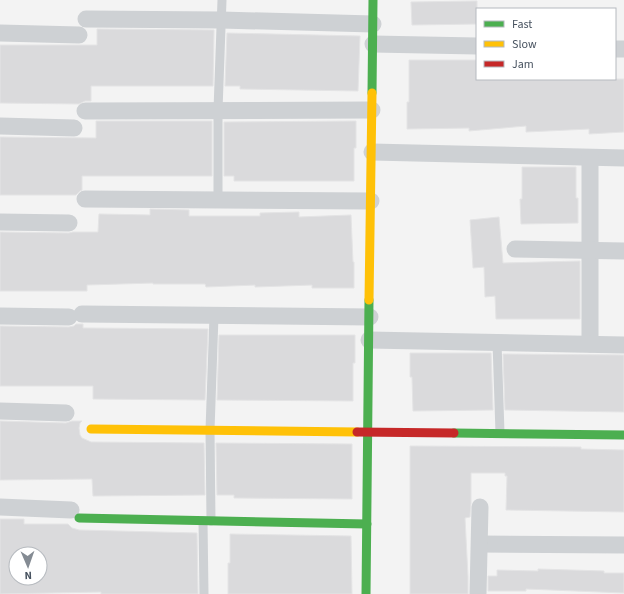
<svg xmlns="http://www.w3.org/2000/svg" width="624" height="594" viewBox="0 0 624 594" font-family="'Source Sans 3',sans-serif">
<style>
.building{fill:#dadadc;stroke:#e4e4e5;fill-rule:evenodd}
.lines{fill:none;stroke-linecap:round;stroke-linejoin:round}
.lane{stroke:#ced1d4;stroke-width:9}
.street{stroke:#ced1d4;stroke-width:17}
.fast{stroke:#4caf50;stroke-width:9}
.slow{stroke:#ffc107;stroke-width:9}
.jam{stroke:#c62828;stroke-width:9}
</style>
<rect width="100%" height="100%" fill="#f3f3f3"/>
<g class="building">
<path d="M477 1V24L412 25 411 2Z"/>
<path d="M97 29 214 30 213 86H91V101H85L79 104 0 103V45H97Z"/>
<path d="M227 33 360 36 358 91 240 89V86H225Z"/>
<path d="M409 60H477V79H624V132L589 134V129L526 132V126L469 131V128L407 129V102H409Z"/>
<path d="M96 121H212V176H82V190L80 191 76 195H0V137L96 138Z"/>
<path d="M356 121V148H354V181H234V176H224V122Z"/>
<path d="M522 167H576V198H578V223L521 224 520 199H522Z"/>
<path d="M150 209 189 210V216H260V213L299 212V217L351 215 353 262H354V288H312V285L255 287V285L206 287 205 284H153V283L87 285V291H0V232L69 233 73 232H98L99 214 150 215Z"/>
<path d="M499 217 503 263 580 261V319H496L495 296 485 297 484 267 473 268 470 220Z"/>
<path d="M76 324H83V328L208 329 205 400 93 399V386H0V326L69 327 74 326Z"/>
<path d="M219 335H355V363H353V401L217 400Z"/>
<path d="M410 353H491L493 410 413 411 412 377H410Z"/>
<path d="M503 354 624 355V412L505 410Z"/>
<path d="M0 421 66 423 72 421H82L80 423 79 428 80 435 82 438 91 442 204 443 205 495 93 496 92 479 0 480Z"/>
<path d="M216 443 352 444V499L234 498V495H217Z"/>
<path d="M410 446 581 447V449L624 450V512L506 510 507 476H505V473H471V503L470 517 465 518 468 577V594H410Z"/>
<path d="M0 519H24V524H68L72 528 79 530 197 533 198 594H101V592L0 594ZM16 554H40V578H16Z"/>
<path d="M230 534 351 536 352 594H228V563H230Z"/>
<path d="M538 569 604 571V573H624V593L526 589V591H488V576H497V570L538 571Z"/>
</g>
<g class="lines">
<g class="lane">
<path d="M218 200V110L222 0"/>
<path d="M497 342 500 433"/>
<path d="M203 521 204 594"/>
<path d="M211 521 210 430 214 316"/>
</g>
<g class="street">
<path d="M86 19 221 20 373 24"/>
<path d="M0 33 79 35"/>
<path d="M373 44 477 46"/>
<path d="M615 49H624"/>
<path d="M85 111 372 110"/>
<path d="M0 126 74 128"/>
<path d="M372 152 624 158"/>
<path d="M590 158V344"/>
<path d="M85 199 371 201"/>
<path d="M0 222 69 223"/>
<path d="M515 249 624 251"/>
<path d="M82 314 370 317"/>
<path d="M0 316 69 317"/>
<path d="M369 340 624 345"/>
<path d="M0 411 66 413"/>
<path d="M0 507 71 510"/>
<path d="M480 544 624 545"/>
<path d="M478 594 480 507"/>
</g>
<g class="fast">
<path d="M372 93 373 0"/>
<path d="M454 433 624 435"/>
<path d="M79 518 367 524"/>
<path d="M366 594 369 300"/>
</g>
<g class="slow">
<path d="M369 300 372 93"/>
<path d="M91 429 357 432"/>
</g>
<path class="jam" d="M357 432 454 433"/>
</g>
<rect x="476" y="8" width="140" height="72" fill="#ffffff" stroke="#b6babf"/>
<rect x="484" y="21" width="20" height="6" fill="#4caf50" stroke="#b6babf"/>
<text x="512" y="28" font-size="12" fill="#485360">Fast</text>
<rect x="484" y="41" width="20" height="6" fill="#ffc107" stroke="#b6babf"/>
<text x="512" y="48" font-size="12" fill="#485360">Slow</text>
<rect x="484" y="61" width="20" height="6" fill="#c62828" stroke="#b6babf"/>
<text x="512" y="68" font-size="12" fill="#485360">Jam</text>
<g transform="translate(28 566) rotate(178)"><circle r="19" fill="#ffffff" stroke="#b6babf"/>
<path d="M0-3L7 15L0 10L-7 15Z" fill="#848b93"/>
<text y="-6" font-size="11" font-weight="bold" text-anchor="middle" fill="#485360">N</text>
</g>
</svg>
